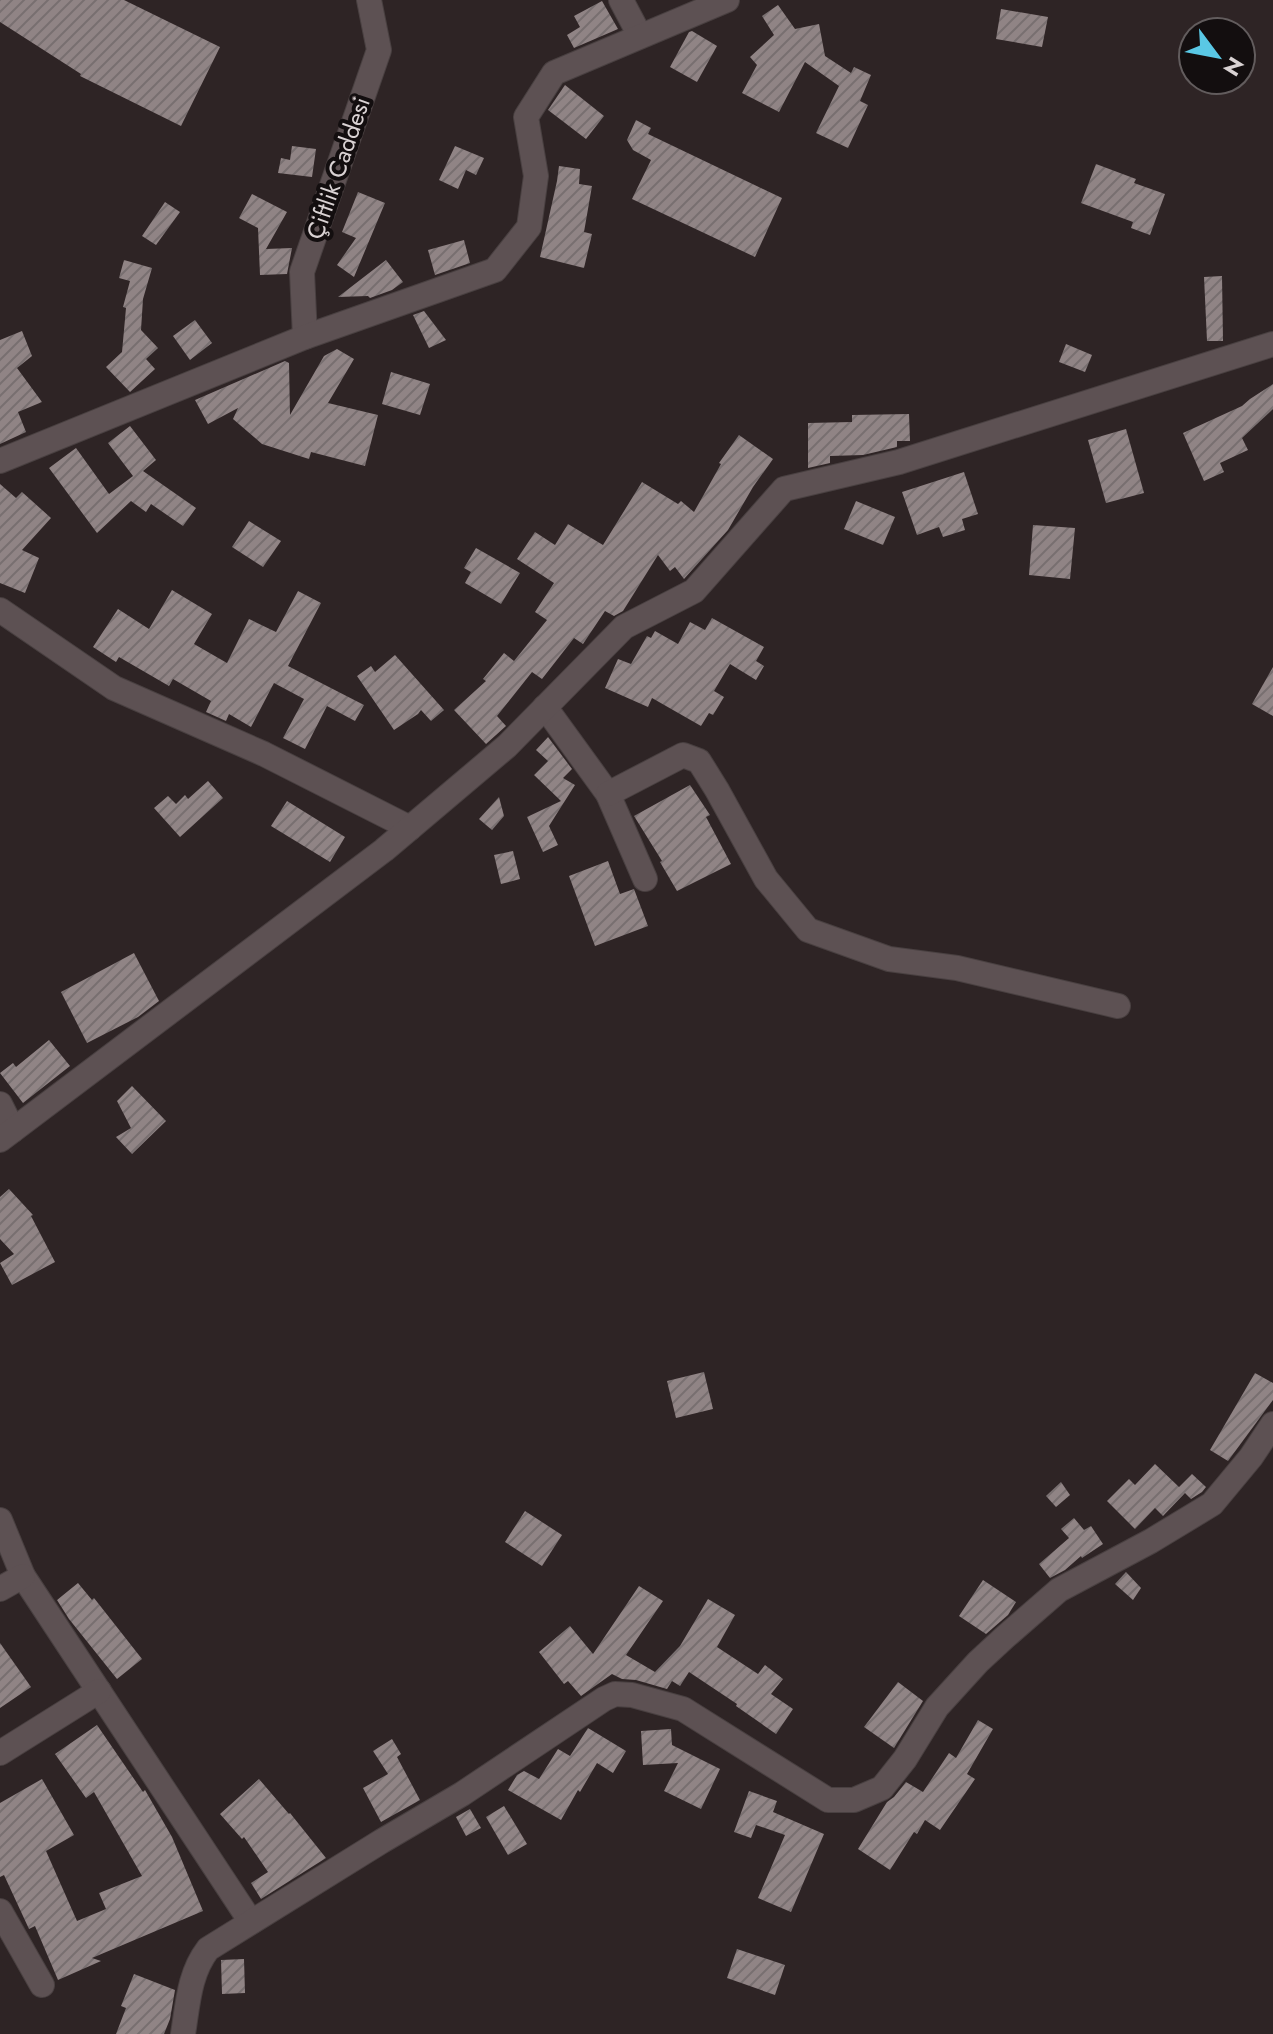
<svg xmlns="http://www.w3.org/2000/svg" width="1273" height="2034" viewBox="0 0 1273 2034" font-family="Jost,sans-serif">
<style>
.building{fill:url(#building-hatch)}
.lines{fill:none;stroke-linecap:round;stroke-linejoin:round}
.minor-casing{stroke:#494041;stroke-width:26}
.minor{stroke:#5d5153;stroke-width:24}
.labels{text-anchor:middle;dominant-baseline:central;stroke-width:8;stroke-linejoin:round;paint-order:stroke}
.street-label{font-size:24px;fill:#d9d2d3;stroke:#130e0f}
</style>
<defs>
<pattern id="building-hatch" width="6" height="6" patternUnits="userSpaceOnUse" patternTransform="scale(2)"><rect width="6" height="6" fill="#908485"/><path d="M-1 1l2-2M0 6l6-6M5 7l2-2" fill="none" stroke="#786f70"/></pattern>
</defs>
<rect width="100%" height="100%" fill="#2e2425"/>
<g class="building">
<path d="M0 0H124L220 47 181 126 80 76 81 74 0 22Z"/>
<path d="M602 1 618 29 574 48 567 35 580 27 574 16Z"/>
<path d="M778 5 795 29 819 24 825 56 851 73 854 67 871 75 860 101 868 105 848 148 816 133 839 86 805 62 779 112 742 93 757 65 750 57 774 35 762 16Z"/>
<path d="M1001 9 1048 17 1042 47 996 39Z"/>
<path d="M692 31 717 46 697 82 670 67 689 32Z"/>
<path d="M565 85 604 116 586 139 548 110Z"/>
<path d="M636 120 651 128 648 134 782 198 755 257 632 199 651 160 633 150 627 140Z"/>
<path d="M292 146 316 149 312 177 278 173 281 158 290 160Z"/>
<path d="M455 146 484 158 476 175 466 170 458 189 439 180Z"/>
<path d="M1096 164 1136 179 1134 183 1165 194 1150 235 1131 228 1133 222 1081 203Z"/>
<path d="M559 166 580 169 579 184 592 186 584 232 592 234 584 268 540 257 557 181Z"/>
<path d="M358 192 385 203 354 277 337 265 356 238 342 232Z"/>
<path d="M252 194 287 212 266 249 292 248 287 274 260 275 258 228 239 218Z"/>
<path d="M165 202 180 212 156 245 142 236Z"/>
<path d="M464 240 470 263 435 275 428 250Z"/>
<path d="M124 260 152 268 143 299 141 330 158 348 146 359 155 369 130 392 106 367 122 352 126 308 123 307 130 281 119 278Z"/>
<path d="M386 260 403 282 392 290 370 298 368 296 338 297Z"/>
<path d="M1222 276 1223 341H1207L1204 277Z"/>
<path d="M424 311 446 340 429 348 413 315Z"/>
<path d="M195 320 212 343 190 360 173 336Z"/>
<path d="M22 331 32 356 17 368 42 402 18 412 26 432 0 444V340Z"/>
<path d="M1066 344 1092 355 1085 372 1059 362Z"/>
<path d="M337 349 354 359 328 403 378 415 365 466 311 452 309 459 262 444 233 419 238 408 208 424 195 400 285 361 289 363 290 415 324 356Z"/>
<path d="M391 372 430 384 420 415 382 404Z"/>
<path d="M1273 384V409L1242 438 1248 450 1220 463 1224 472 1204 481 1183 433 1242 406 1250 399Z"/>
<path d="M909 414 910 441H897V447L863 455 830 456V463L808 468V423L852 422V415Z"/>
<path d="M130 426 156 460 143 471 196 508 183 526 151 504 146 512 131 501 97 533 49 468 76 448 109 494 133 476 108 443Z"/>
<path d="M1126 429 1144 493 1106 503 1088 440Z"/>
<path d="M739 435 773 459 753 487 728 530 684 579 675 567 670 571 658 555 623 611 614 616 605 611 583 644 574 638 542 679 532 672 497 716 506 726 486 744 454 710 486 681 483 679 504 653 514 661 547 620 535 612 554 583 517 559 535 532 555 545 568 524 603 545 642 482 678 504 681 501 694 512 721 464 719 463Z"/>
<path d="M964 472 978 514 962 519 965 530 943 537 939 527 917 535 902 492Z"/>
<path d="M0 484 16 498 22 492 51 518 22 550 39 558 25 593 0 583Z"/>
<path d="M856 501 895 517 883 545 844 529Z"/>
<path d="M249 521 281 541 263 567 232 547Z"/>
<path d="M1033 525 1075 528 1070 579 1029 575Z"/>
<path d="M476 548 520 573 501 604 465 583 471 572 464 568Z"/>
<path d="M172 590 212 614 194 644 227 663 249 619 276 632 298 591 321 603 288 666 364 705 355 721 327 706 305 749 283 738 304 699 274 683 251 727 229 714 226 721 206 712 211 701 173 679 169 686 119 657 116 662 93 647 118 609 149 629Z"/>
<path d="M712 618 764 647 756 661 764 666 756 680 730 664 714 691 724 697 713 715 709 713 701 726 652 698 648 707 605 688 618 659 631 664 647 636 651 638 655 631 678 644 690 622 705 630Z"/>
<path d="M395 655 444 710 431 721 421 710 418 714 394 730 357 676 371 666 375 672Z"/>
<path d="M1273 667V716L1252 704Z"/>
<path d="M548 737 572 769 563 778 575 785 549 826 558 845 543 852 527 817 561 801 534 775 548 761 536 750Z"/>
<path d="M208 781 223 798 180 837 154 808 168 796 176 804 185 795 188 799Z"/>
<path d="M690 785 710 815 706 817 731 864 677 891 660 862 662 861 634 816Z"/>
<path d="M499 797 504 816 492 830 479 819Z"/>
<path d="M287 801 345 837 330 862 271 826Z"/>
<path d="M513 851 520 879 501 884 494 855Z"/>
<path d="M608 861 620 894 634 889 648 926 595 946 569 876Z"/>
<path d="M134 953 159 1001 138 1017 87 1043 61 992Z"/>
<path d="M49 1040 70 1066 23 1103 0 1073 13 1063 16 1067Z"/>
<path d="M132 1086 166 1121 132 1154 116 1137 131 1128 117 1101Z"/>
<path d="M9 1189 33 1215 31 1216 55 1262 12 1285 0 1263 14 1254 0 1239V1197Z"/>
<path d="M704 1372 713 1409 676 1418 667 1381Z"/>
<path d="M1255 1373 1273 1383V1400L1228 1461 1210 1450Z"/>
<path d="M1155 1464 1179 1487 1192 1474 1206 1487 1202 1492 1191 1499 1185 1493 1163 1516 1155 1508 1135 1529 1107 1501 1129 1479 1135 1485Z"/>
<path d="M1061 1482 1070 1495 1056 1507 1046 1496Z"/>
<path d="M525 1511 562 1535 542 1566 505 1542Z"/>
<path d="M1074 1518 1084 1530 1091 1526 1103 1544 1082 1558 1081 1556 1065 1570 1050 1578 1039 1564 1069 1538 1061 1529Z"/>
<path d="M1126 1572 1141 1588 1133 1600 1115 1584Z"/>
<path d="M983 1580 1016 1602 1008 1615 986 1634 959 1616Z"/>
<path d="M78 1583 92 1600 94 1598 142 1659 117 1679 69 1619 57 1600Z"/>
<path d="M639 1586 663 1601 626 1655 655 1672 680 1646 708 1599 735 1615 717 1647 758 1674 765 1665 783 1679 771 1694 793 1709 776 1734 736 1706 737 1704 689 1672 680 1686 672 1681 667 1689 636 1680 622 1679 612 1674 581 1696 568 1681 564 1684 539 1652 570 1626 593 1654Z"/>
<path d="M0 1643 31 1687 0 1708Z"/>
<path d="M898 1682 923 1701 894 1748 864 1727Z"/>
<path d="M978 1720 993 1729 967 1774 975 1779 940 1830 925 1820 917 1834 914 1832 890 1870 858 1849 887 1802 894 1797 906 1782 923 1792 949 1753 956 1758Z"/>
<path d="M97 1725 143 1792 145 1790 172 1837 203 1911 92 1958 101 1961 58 1980 35 1926 29 1929 4 1875 0 1877V1803L42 1779 74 1835 46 1851 77 1921 106 1909 99 1893 142 1876 94 1792 86 1798 55 1754Z"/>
<path d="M588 1728 626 1751 613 1773 597 1763 580 1792 578 1790 561 1820 508 1790 517 1775 524 1771 539 1779 558 1749 570 1756Z"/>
<path d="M671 1729 672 1745 720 1769 701 1809 664 1791 678 1763 643 1765 641 1731Z"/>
<path d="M392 1739 401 1754 397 1757 420 1800 381 1822 363 1788 388 1774 373 1751Z"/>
<path d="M259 1779 289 1814 290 1813 326 1858 261 1899 251 1883 268 1872 244 1837 242 1839 220 1814Z"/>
<path d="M749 1791 777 1801 773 1812 824 1834 791 1912 758 1898 785 1835 756 1825 751 1838 734 1832Z"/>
<path d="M504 1806 527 1844 508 1855 486 1817Z"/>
<path d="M470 1809 481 1828 466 1836 456 1817Z"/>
<path d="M737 1949 785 1965 775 1995 727 1978Z"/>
<path d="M244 1959 245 1993 222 1994 221 1960Z"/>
<path d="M134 1974 175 1990 170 2019 164 2034H116L126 2008 121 2006Z"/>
</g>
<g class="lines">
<g class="minor-casing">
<g id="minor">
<path d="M621 0 640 36"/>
<path d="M305 337 302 272 379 50 369 0"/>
<path d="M0 461 305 337 495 270 529 227 536 176 526 117 554 73 727 0"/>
<path d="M0 610 114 688 264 754 410 828"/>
<path d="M545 707 608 794 645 879"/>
<path d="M608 794 683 755 699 761 717 790 766 879 808 930 889 959 957 968 1118 1006"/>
<path d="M0 1104 13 1130"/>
<path d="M0 1140 384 850 507 746 624 627 694 591 784 489 899 462 1273 344"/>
<path d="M0 1520 23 1576 251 1922"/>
<path d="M0 1589 23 1576"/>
<path d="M0 1753 99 1691"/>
<path d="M0 1911 42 1985"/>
<path d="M183 2034C188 2003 189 1974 208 1949L382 1841 462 1794 604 1699 615 1694 632 1695 683 1709 828 1800H854L882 1788 905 1759 937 1707 978 1662 1005 1637 1059 1590 1151 1541 1212 1504 1251 1457 1273 1424"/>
</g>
</g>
<use href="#minor" class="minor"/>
</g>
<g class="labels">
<g class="street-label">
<text transform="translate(338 168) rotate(-71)">Çiftlik Caddesi</text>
</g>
</g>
<g transform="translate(1217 56) rotate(122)"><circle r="38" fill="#130e0f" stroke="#625c5d" stroke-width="2"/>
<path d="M0-6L14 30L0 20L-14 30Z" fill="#5ac8e5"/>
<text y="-12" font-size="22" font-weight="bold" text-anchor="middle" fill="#d9d2d3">N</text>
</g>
</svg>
